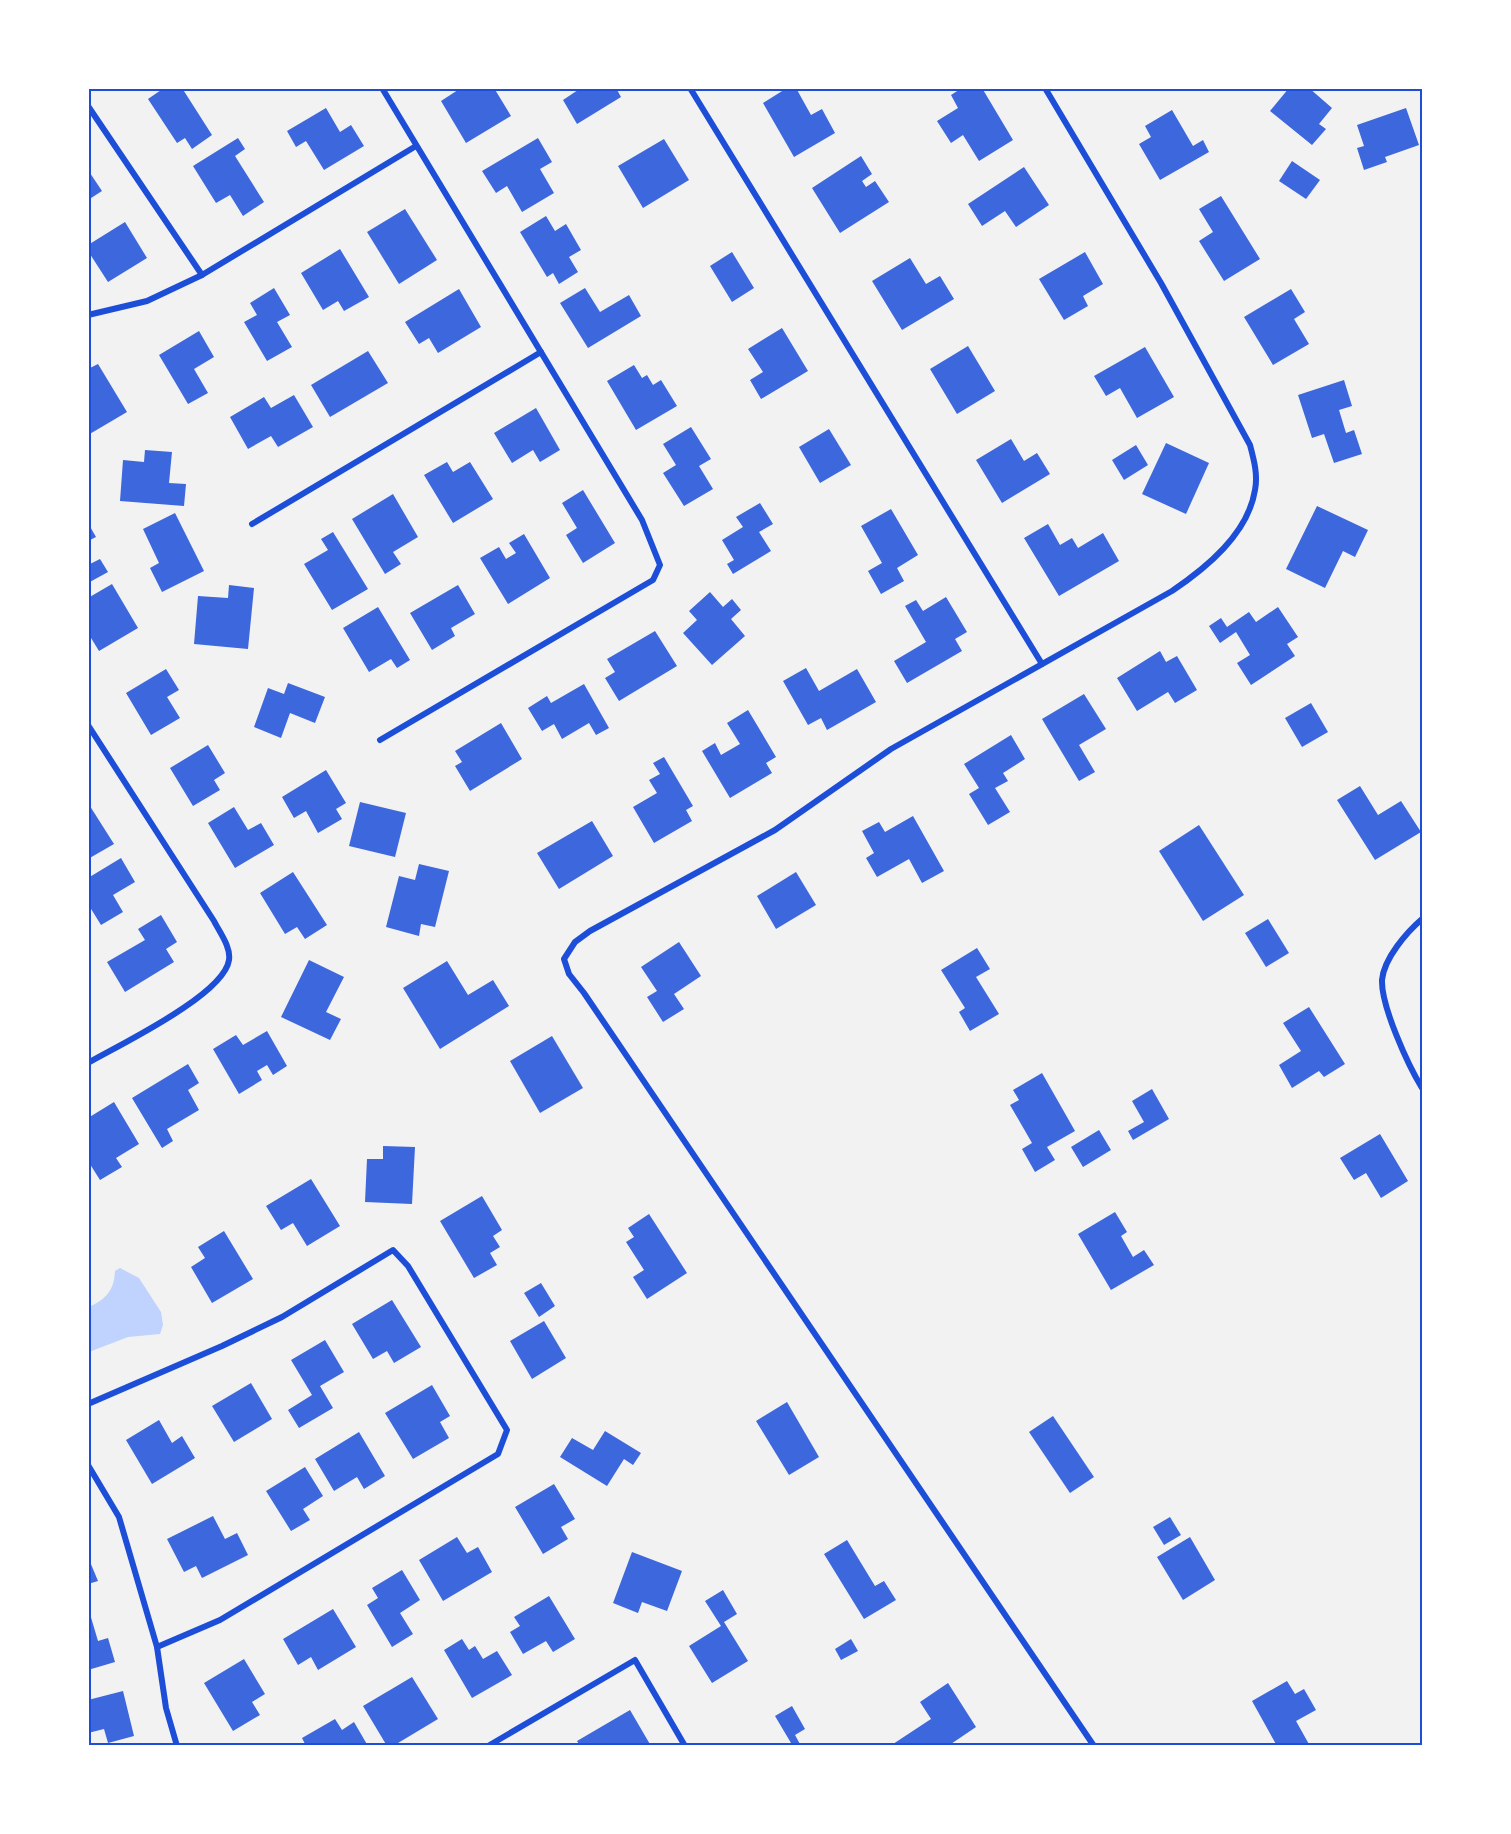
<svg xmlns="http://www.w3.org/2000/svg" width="1511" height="1834" viewBox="0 0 1511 1834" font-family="'PT Sans Narrow',sans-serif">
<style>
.water{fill:#bfd3fe}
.building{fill:#3d67dc}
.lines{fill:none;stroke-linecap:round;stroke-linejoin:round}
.minor{stroke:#1d4ed8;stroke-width:6}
.neatline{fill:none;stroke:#1d4ed8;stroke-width:2}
</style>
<rect width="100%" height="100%" fill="#f2f2f2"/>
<path class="water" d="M120 1268 139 1278 161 1312 163 1325 160 1334 128 1337 89 1352V1307C106 1299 114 1291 115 1271Z"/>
<g class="building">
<path d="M164 88H182L212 135 192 149 185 138 177 143 148 99Z"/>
<path d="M461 88H494L511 116 466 143 441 101Z"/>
<path d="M581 88H616L621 97 577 124 563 100Z"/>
<path d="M787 88H796L811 115 822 109 835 133 794 157 763 103Z"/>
<path d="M962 88H982L1013 140 979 161 963 135 951 143 937 121 958 108 951 95Z"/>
<path d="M1289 88H1309L1332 108 1319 124 1326 129 1312 145 1270 111Z"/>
<path d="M326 108 340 132 351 125 364 146 324 170 306 141 296 147 287 131Z"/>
<path d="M1406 108 1419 145 1385 157 1387 162 1364 170 1357 148 1364 146 1357 125Z"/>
<path d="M1172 110 1193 146 1203 140 1209 152 1160 180 1139 144 1151 137 1145 126Z"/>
<path d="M238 138 245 149 235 156 264 202 243 216 230 195 216 203 193 166Z"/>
<path d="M538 138 552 162 540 169 554 193 522 212 507 186 496 193 482 171Z"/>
<path d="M664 139 689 180 643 208 618 166Z"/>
<path d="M861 156 872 174 862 181 866 187 875 181 889 202 840 233 812 188Z"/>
<path d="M1292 161 1320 180 1306 199 1279 181Z"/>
<path d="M1024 167 1049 205 1016 227 1005 211 982 226 968 204Z"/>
<path d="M88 170 102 191 88 200Z"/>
<path d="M1221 196 1260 259 1224 281 1199 241 1213 232 1199 209Z"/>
<path d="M405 209 437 260 399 284 367 232Z"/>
<path d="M546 216 555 231 566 224 581 250 569 257 578 272 559 284 553 273 547 277 520 232Z"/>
<path d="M125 222 147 258 108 282 88 251V245Z"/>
<path d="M340 249 369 297 344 311 338 301 323 310 301 273Z"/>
<path d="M732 252 754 288 732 302 710 266Z"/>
<path d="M1085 252 1103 284 1083 296 1088 306 1064 320 1039 279Z"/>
<path d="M910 258 926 284 940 276 954 299 902 330 872 281Z"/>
<path d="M274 288 290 315 277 322 292 347 267 361 244 322 257 315 250 303Z"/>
<path d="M585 288 600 312 629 295 641 316 588 348 560 303Z"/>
<path d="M459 289 481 327 438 353 429 338 419 344 405 322Z"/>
<path d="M1291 289 1305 312 1294 319 1309 344 1273 365 1244 317Z"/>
<path d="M782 328 808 371 761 399 750 380 763 372 748 349Z"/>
<path d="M199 331 214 357 194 369 208 393 188 404 159 355Z"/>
<path d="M968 346 995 391 957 414 930 369Z"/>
<path d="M1145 347 1174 397 1137 418 1120 388 1106 396 1094 376Z"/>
<path d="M368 351 388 383 330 417 311 385Z"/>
<path d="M98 364 127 412 88 435V369Z"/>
<path d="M634 365 642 378 647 375 653 385 661 380 677 406 636 430 607 381Z"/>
<path d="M1344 380 1352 406 1339 410 1346 433 1354 430 1362 454 1334 463 1324 434 1312 438 1298 395Z"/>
<path d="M294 395 313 427 278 447 271 436 248 449 230 417 264 397 271 408Z"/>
<path d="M536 408 560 450 540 462 533 450 512 463 494 433Z"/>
<path d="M691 427 711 459 699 466 713 489 684 506 663 473 676 465 663 444Z"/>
<path d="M829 429 851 465 820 483 799 447Z"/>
<path d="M1011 439 1024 461 1037 453 1050 474 1002 503 976 460Z"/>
<path d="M1166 443 1209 463 1186 514 1142 494Z"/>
<path d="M1136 445 1148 465 1124 480 1112 460Z"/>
<path d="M145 450 172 452 169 483 186 484 184 506 120 501 123 460 144 462Z"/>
<path d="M447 462 453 472 470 462 493 499 453 523 424 475Z"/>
<path d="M583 490 615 543 583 563 566 535 577 528 562 503Z"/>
<path d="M393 494 418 537 393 552 401 564 385 574 352 519Z"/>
<path d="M760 503 773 524 759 532 771 551 733 574 727 564 734 560 722 540 743 527 736 517Z"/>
<path d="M1317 506 1368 530 1355 557 1343 551 1325 588 1286 569Z"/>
<path d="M891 509 918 555 897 568 904 581 881 594 868 571 882 563 861 526Z"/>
<path d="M175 513 204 571 162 592 150 568 159 563 143 529Z"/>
<path d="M88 523 96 537 88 541Z"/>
<path d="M1048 524 1060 545 1072 538 1078 548 1103 533 1119 561 1059 596 1024 538Z"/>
<path d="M333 532 368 589 332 610 304 564 328 550 321 539Z"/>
<path d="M524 534 550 578 508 604 480 558 499 547 506 559 516 553 509 543Z"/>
<path d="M100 559 108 572 88 583V565Z"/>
<path d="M112 584 138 628 99 651 88 633V598Z"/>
<path d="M229 585 254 588 248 649 194 644 198 596 228 598Z"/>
<path d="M458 585 475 614 451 628 455 636 432 650 410 613Z"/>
<path d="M710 592 723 607 732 599 741 610 731 619 745 636 712 665 683 633 697 620 689 611Z"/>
<path d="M946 597 967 632 955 639 962 651 907 683 894 661 926 642 905 606 916 600 923 611Z"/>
<path d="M378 607 410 660 397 668 391 659 369 672 343 628Z"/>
<path d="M1278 607 1298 637 1287 644 1295 656 1251 685 1237 663 1250 655 1236 632 1220 643 1209 626 1221 618 1227 627 1249 612 1256 622Z"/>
<path d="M655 631 677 666 619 701 605 678 615 672 607 659Z"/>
<path d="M1160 651 1166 662 1177 656 1197 690 1175 703 1168 692 1137 711 1117 678Z"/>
<path d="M806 668 819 691 857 669 876 702 827 730 821 718 808 725 783 681Z"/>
<path d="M166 669 179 690 167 697 180 718 151 735 126 693Z"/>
<path d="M288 683 325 697 315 723 290 713 281 738 254 727 268 688 284 694Z"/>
<path d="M584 684 609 728 596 735 589 723 562 739 554 724 542 731 528 708 547 696 551 703Z"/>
<path d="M1084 694 1106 729 1079 745 1095 772 1079 781 1042 719Z"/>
<path d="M1311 703 1328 732 1302 747 1285 718Z"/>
<path d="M748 710 776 757 766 763 772 773 730 798 702 751 715 743 721 755 740 744 727 723Z"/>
<path d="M501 723 522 759 470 791 455 766 462 762 455 751Z"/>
<path d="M1011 735 1025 759 1003 773 1008 781 995 788 1010 812 988 825 969 794 979 788 964 764Z"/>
<path d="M208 745 225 773 214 780 220 790 193 806 170 768Z"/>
<path d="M664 757 693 806 686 810 692 821 654 843 633 807 657 793 649 780 660 774 653 763Z"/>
<path d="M326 770 346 803 336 809 342 819 318 833 306 811 294 818 282 797Z"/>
<path d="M1360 786 1378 815 1401 801 1421 832 1375 860 1337 800Z"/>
<path d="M360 802 406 813 395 857 349 846Z"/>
<path d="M88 803 114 844 88 859Z"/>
<path d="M234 807 248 830 261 823 274 845 235 868 208 823Z"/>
<path d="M913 816 944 871 922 883 909 859 877 877 866 858 874 853 862 831 879 822 885 832Z"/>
<path d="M592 821 613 856 559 889 537 853Z"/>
<path d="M1199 825 1244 895 1203 921 1159 851Z"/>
<path d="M121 858 135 882 113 895 123 912 101 925 88 904V878Z"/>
<path d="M419 864 449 871 435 927 421 924 419 936 386 927 399 876 415 880Z"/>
<path d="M293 872 327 925 305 939 297 927 285 934 260 893Z"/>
<path d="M796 872 816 905 776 929 757 896Z"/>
<path d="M161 915 177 942 166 949 174 962 125 992 107 962 145 940 138 929Z"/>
<path d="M1268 919 1289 953 1266 967 1245 933Z"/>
<path d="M679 942 701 976 674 994 684 1009 663 1022 647 997 657 991 641 967Z"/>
<path d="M977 948 990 969 976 977 999 1014 970 1031 959 1012 965 1008 941 970Z"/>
<path d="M309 960 344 977 326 1012 341 1019 330 1040 281 1017Z"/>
<path d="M447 961 468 995 493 980 509 1006 440 1049 403 988Z"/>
<path d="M1309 1007 1345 1064 1324 1077 1319 1071 1292 1088 1279 1065 1301 1051 1283 1023Z"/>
<path d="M267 1031 287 1066 273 1075 267 1065 257 1071 262 1080 239 1094 213 1049 236 1035 243 1045Z"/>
<path d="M552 1036 583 1088 540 1113 510 1061Z"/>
<path d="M188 1064 199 1083 188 1090 199 1110 167 1129 173 1141 162 1148 132 1098Z"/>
<path d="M1042 1073 1075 1131 1047 1147 1055 1160 1035 1172 1022 1149 1032 1143 1010 1105 1019 1100 1013 1090Z"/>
<path d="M1152 1089 1169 1119 1133 1140 1128 1131 1144 1122 1132 1101Z"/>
<path d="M114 1102 139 1144 116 1158 122 1167 100 1180 88 1161V1118Z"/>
<path d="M1099 1130 1111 1150 1083 1167 1071 1147Z"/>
<path d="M1380 1134 1408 1181 1381 1198 1366 1173 1354 1180 1340 1158Z"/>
<path d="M383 1146 415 1147 412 1204 365 1202 367 1159H383Z"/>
<path d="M311 1179 340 1226 307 1246 293 1223 281 1230 266 1206Z"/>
<path d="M482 1196 502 1230 493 1236 500 1247 490 1253 497 1265 474 1278 440 1221Z"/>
<path d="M1115 1212 1127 1232 1121 1236 1133 1257 1144 1250 1154 1265 1111 1290 1078 1234Z"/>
<path d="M649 1214 687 1273 647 1299 633 1277 644 1270 626 1242 634 1237 628 1228Z"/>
<path d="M224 1231 253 1279 212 1303 191 1267 205 1258 198 1247Z"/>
<path d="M541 1283 555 1306 539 1317 524 1293Z"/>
<path d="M392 1300 421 1347 394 1363 387 1351 373 1359 352 1324Z"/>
<path d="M544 1321 566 1358 532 1379 510 1341Z"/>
<path d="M325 1340 344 1372 320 1386 333 1408 299 1428 288 1410 312 1395 291 1360Z"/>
<path d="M251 1383 272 1419 234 1442 212 1406Z"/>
<path d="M432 1385 450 1416 440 1422 449 1438 413 1459 385 1413Z"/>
<path d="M787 1402 819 1457 789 1475 756 1421Z"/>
<path d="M1053 1416 1094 1477 1070 1493 1029 1432Z"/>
<path d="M159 1420 172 1443 182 1436 195 1458 152 1484 126 1440Z"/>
<path d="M605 1431 641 1453 633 1465 624 1459 607 1486 560 1457 572 1438 593 1450Z"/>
<path d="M359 1432 385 1476 364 1489 357 1477 334 1491 315 1459Z"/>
<path d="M305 1467 323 1496 303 1509 310 1520 291 1531 266 1491Z"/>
<path d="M554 1484 575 1519 561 1527 568 1539 543 1554 515 1507Z"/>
<path d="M213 1516 225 1539 237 1533 248 1555 202 1578 196 1566 184 1572 167 1539Z"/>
<path d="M1170 1517 1181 1535 1164 1545 1153 1527Z"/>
<path d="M457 1537 467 1553 478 1547 492 1572 443 1601 419 1560Z"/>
<path d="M1190 1537 1215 1580 1183 1600 1157 1557Z"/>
<path d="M847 1540 875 1586 884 1581 896 1600 864 1619 824 1554Z"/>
<path d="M632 1552 682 1571 667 1611 642 1602 638 1613 613 1603Z"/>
<path d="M88 1557 98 1581 88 1584Z"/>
<path d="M402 1570 420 1600 400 1613 413 1634 392 1647 367 1605 378 1598 372 1588Z"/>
<path d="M723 1590 737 1614 724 1622 748 1661 712 1683 689 1646 721 1626 705 1601Z"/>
<path d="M549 1596 575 1639 553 1652 546 1641 523 1654 510 1632 520 1626 514 1617Z"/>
<path d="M333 1609 356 1647 318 1670 311 1657 298 1665 283 1639Z"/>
<path d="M90 1614 98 1641 108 1638 115 1662 88 1670Z"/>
<path d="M462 1639 469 1650 475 1646 483 1659 497 1651 512 1675 472 1698 444 1650Z"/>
<path d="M851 1639 858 1651 841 1660 835 1649Z"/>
<path d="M244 1659 265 1694 252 1702 260 1715 233 1731 204 1683Z"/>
<path d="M412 1677 438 1719 393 1746H387L363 1706Z"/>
<path d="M1287 1681 1295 1694 1304 1689 1316 1710 1296 1721 1310 1746H1277L1252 1701Z"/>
<path d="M948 1683 976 1727 948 1746H890L931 1719 920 1702Z"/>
<path d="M123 1691 134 1736 108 1743 104 1729 88 1733V1700Z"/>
<path d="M792 1706 805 1729 795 1735 801 1746H788L791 1743 775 1716Z"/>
<path d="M630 1710 651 1746H580L577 1741Z"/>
<path d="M335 1719 342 1730 354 1722 368 1746H306L302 1738Z"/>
</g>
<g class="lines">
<g class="minor">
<path d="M690 88 1042 664"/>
<path d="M1045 88 1161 283 1250 445C1254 460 1258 475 1255 490 1248 534 1206 568 1172 591L891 749 775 830 590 931 575 942 564 959 569 974 584 993 1094 1746"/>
<path d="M88 106 202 275"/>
<path d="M88 315 147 301 202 275 416 146"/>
<path d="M252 524 541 352"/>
<path d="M88 725 214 921C220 933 231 947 229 960 224 995 119 1045 88 1063"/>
<path d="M380 740 653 580 660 565 642 520 382 88"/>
<path d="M1422 919C1407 932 1384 958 1382 980 1381 1006 1408 1065 1422 1088"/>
<path d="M88 1404 222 1346 282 1317 393 1250 408 1266 507 1430 498 1454 220 1620 157 1647"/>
<path d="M88 1465 119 1517 157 1647 166 1708 177 1746"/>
<path d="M488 1746 635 1660 685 1746"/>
</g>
</g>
<rect width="1511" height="1834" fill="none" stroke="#ffffff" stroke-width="180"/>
<rect x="90" y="90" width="1331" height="1654" class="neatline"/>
</svg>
